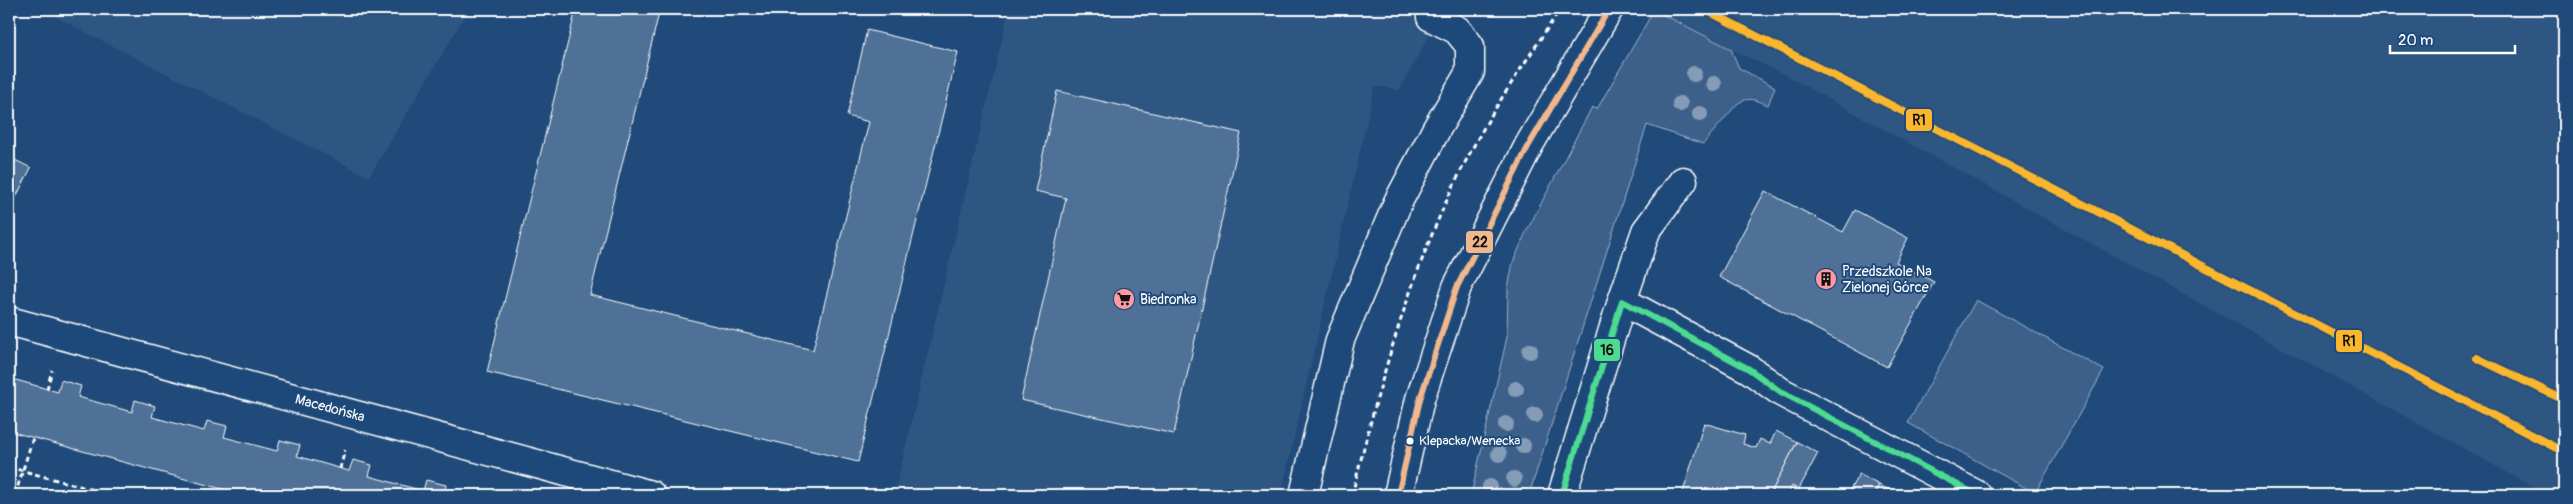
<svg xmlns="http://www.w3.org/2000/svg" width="2573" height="504" viewBox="0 0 2573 504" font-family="Pangolin,sans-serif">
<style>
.built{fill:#2e5683}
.green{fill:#3c618b;stroke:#9eb0c5}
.building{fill:#507197;stroke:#fff}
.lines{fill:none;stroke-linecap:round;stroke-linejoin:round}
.minor-casing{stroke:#fff;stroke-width:31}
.path{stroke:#fff;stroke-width:3;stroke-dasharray:5 4;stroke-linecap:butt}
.minor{stroke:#1f4a7a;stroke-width:28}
.bus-1-casing{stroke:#1f4a7a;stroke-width:10}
.bus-2-casing{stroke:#1f4a7a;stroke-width:10}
.bus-1{stroke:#f1b78d;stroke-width:6}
.bus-2{stroke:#4ddb92;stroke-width:6}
.rail-1-casing{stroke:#1f4a7a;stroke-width:11}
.rail-1{stroke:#fab62d;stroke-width:8}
.tree{fill:#859cb6}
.bus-dot{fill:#fff;stroke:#1f4a7a;stroke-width:2}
.labels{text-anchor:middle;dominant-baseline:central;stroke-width:4;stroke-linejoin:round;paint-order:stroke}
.bus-label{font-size:13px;fill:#fff;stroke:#1f4a7a;text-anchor:start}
.poi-label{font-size:14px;fill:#fff;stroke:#1f4a7a;text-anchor:start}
.street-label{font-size:14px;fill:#fff;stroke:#1f4a7a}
.line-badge{stroke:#1f4a7a;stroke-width:2}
.pale-badge-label{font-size:14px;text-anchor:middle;font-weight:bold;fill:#111}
</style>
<rect width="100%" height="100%" fill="#1f4a7a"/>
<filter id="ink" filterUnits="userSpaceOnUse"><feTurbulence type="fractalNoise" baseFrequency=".02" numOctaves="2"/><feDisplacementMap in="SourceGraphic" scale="10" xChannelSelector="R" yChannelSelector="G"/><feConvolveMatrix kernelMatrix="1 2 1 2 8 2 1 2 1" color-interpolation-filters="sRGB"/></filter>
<g filter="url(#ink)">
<g class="built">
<path d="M40 9H469L369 177Z"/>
<path d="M1007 9H1444L1399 90 1375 86 1281 495H894L1009 10Z"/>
<path d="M1647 9H2564V495H2548L1785 75Z"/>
</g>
<g class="green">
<path d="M1654 10 1731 49 1739 68 1775 87 1768 105C1756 100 1749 96 1737 104L1703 144 1647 125 1529 495H1471L1507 337 1508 288 1513 262 1526 232 1592 107 1597 109Z"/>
<path d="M1976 300 2104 370 2035 493 1908 423Z"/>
</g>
<g class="building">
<path d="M576 9H660L590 295 813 350 869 122 847 116 867 30 958 52 858 462 487 372Z"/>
<path d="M1057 91 1241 133 1174 434 1021 400 1066 198 1035 191Z"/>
<path d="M9 157 31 168 14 201 9 198Z"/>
<path d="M1765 191 1843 232 1855 210 1908 238 1896 262 1934 282 1887 367 1719 277Z"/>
<path d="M9 378 58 392 61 380 81 386 78 397 132 412 135 400 155 406 152 417 204 431 207 421 227 426 224 437 277 451 280 440 300 445 297 456 349 471 353 460 372 465 369 476 423 491 426 480 446 485 444 495H244L9 431Z"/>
<path d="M1704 423 1745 435 1743 444 1756 448 1760 439 1770 444 1776 431 1797 442 1770 495H1682Z"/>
<path d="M1797 442 1818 453 1799 489 1792 486 1788 494 1790 495H1770Z"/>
<path d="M1859 474 1879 485 1873 495H1847Z"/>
<path d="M1879 485 1900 495H1873Z"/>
</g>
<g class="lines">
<g class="minor-casing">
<g id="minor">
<path d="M1622 301 1749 369 1781 392 1977 495"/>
<path d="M9 321 651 495"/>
<path d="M1304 495 1340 340 1398 202 1437 128 1470 72V46L1457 30 1431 17"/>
<path d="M1398 495 1420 399 1457 287 1529 145 1609 9"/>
<path d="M1562 495 1622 301 1646 231 1683 181"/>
</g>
</g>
<g class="path">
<path d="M47 389 52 370"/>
<path d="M9 467 112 495"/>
<path d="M340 469 345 450"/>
<path d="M15 495 33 438"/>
<path d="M1352 495C1381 378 1413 261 1470 153 1496 103 1530 56 1560 9"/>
</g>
<use href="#minor" class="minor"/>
<g class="bus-1-casing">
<path id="bus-1" d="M1398 495 1420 399 1457 287 1529 145 1609 9"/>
</g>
<g class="bus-2-casing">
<path id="bus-2" d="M1562 495 1622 301 1749 369 1781 392 1977 495"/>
</g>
<use href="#bus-1" class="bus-1"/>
<use href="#bus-2" class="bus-2"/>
<g class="rail-1-casing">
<g id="rail-1">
<path d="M1704 9 2564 452"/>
<path d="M2477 358 2564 400"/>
</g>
</g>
<use href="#rail-1" class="rail-1"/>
</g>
<g class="tree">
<circle cx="1694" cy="74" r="8"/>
<circle cx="1714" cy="84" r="8"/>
<circle cx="1680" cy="104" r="8"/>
<circle cx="1700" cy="114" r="8"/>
<circle cx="1530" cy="351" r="8"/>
<circle cx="1516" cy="389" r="8"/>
<circle cx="1535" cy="415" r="8"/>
<circle cx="1506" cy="424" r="8"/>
<circle cx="1523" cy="446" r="8"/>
<circle cx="1499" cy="454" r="8"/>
<circle cx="1514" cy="479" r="8"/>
<circle cx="1490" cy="487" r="8"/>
</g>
</g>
<defs>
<g id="building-disc" transform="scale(1.125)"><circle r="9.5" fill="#ff9aa2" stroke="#1f4a7a"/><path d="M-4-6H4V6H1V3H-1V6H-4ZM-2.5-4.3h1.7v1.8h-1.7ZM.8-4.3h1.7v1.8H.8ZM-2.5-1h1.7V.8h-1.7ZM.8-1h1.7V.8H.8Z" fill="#111"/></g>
<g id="supermarket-disc" transform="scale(1.125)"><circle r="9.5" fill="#ff9aa2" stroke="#1f4a7a"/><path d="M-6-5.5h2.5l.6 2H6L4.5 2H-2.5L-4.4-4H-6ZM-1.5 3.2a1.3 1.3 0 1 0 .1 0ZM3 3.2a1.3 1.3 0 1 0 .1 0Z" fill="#111"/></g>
</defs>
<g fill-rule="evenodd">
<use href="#building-disc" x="1826" y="279"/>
<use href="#supermarket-disc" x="1124" y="299"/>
</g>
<circle class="bus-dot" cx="1410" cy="441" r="4.5"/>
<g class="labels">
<g class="bus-label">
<text x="1419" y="441">Klepacka/Wenecka</text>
</g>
<g class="poi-label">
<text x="1842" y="271">Przedszkole Na<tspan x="1842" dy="16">Zielonej Górce</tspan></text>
<text x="1140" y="299">Biedronka</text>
</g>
<g class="street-label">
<text transform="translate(330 408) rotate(15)">Macedońska</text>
</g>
</g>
<g class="line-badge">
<rect x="1905" y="108" width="28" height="24" rx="5" fill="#fab62d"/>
<rect x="1465" y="230" width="29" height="24" rx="5" fill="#f1b78d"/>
<rect x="2335" y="329" width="28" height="24" rx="5" fill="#fab62d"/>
<rect x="1593" y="338" width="28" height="24" rx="5" fill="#4ddb92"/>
</g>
<g class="pale-badge-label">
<text x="1919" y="125">R1</text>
<text x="1480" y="247">22</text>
<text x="2349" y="346">R1</text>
<text x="1607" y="355">16</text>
</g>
<rect width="2573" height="504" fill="none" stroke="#1f4a7a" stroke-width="30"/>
<rect x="15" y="15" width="2543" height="474" fill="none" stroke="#fff" stroke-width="2" filter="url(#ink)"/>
<path d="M2390 45v8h125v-8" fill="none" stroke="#ffffff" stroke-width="2.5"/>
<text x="2398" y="45" font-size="15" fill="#ffffff" stroke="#1f4a7a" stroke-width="4" paint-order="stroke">20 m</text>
</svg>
